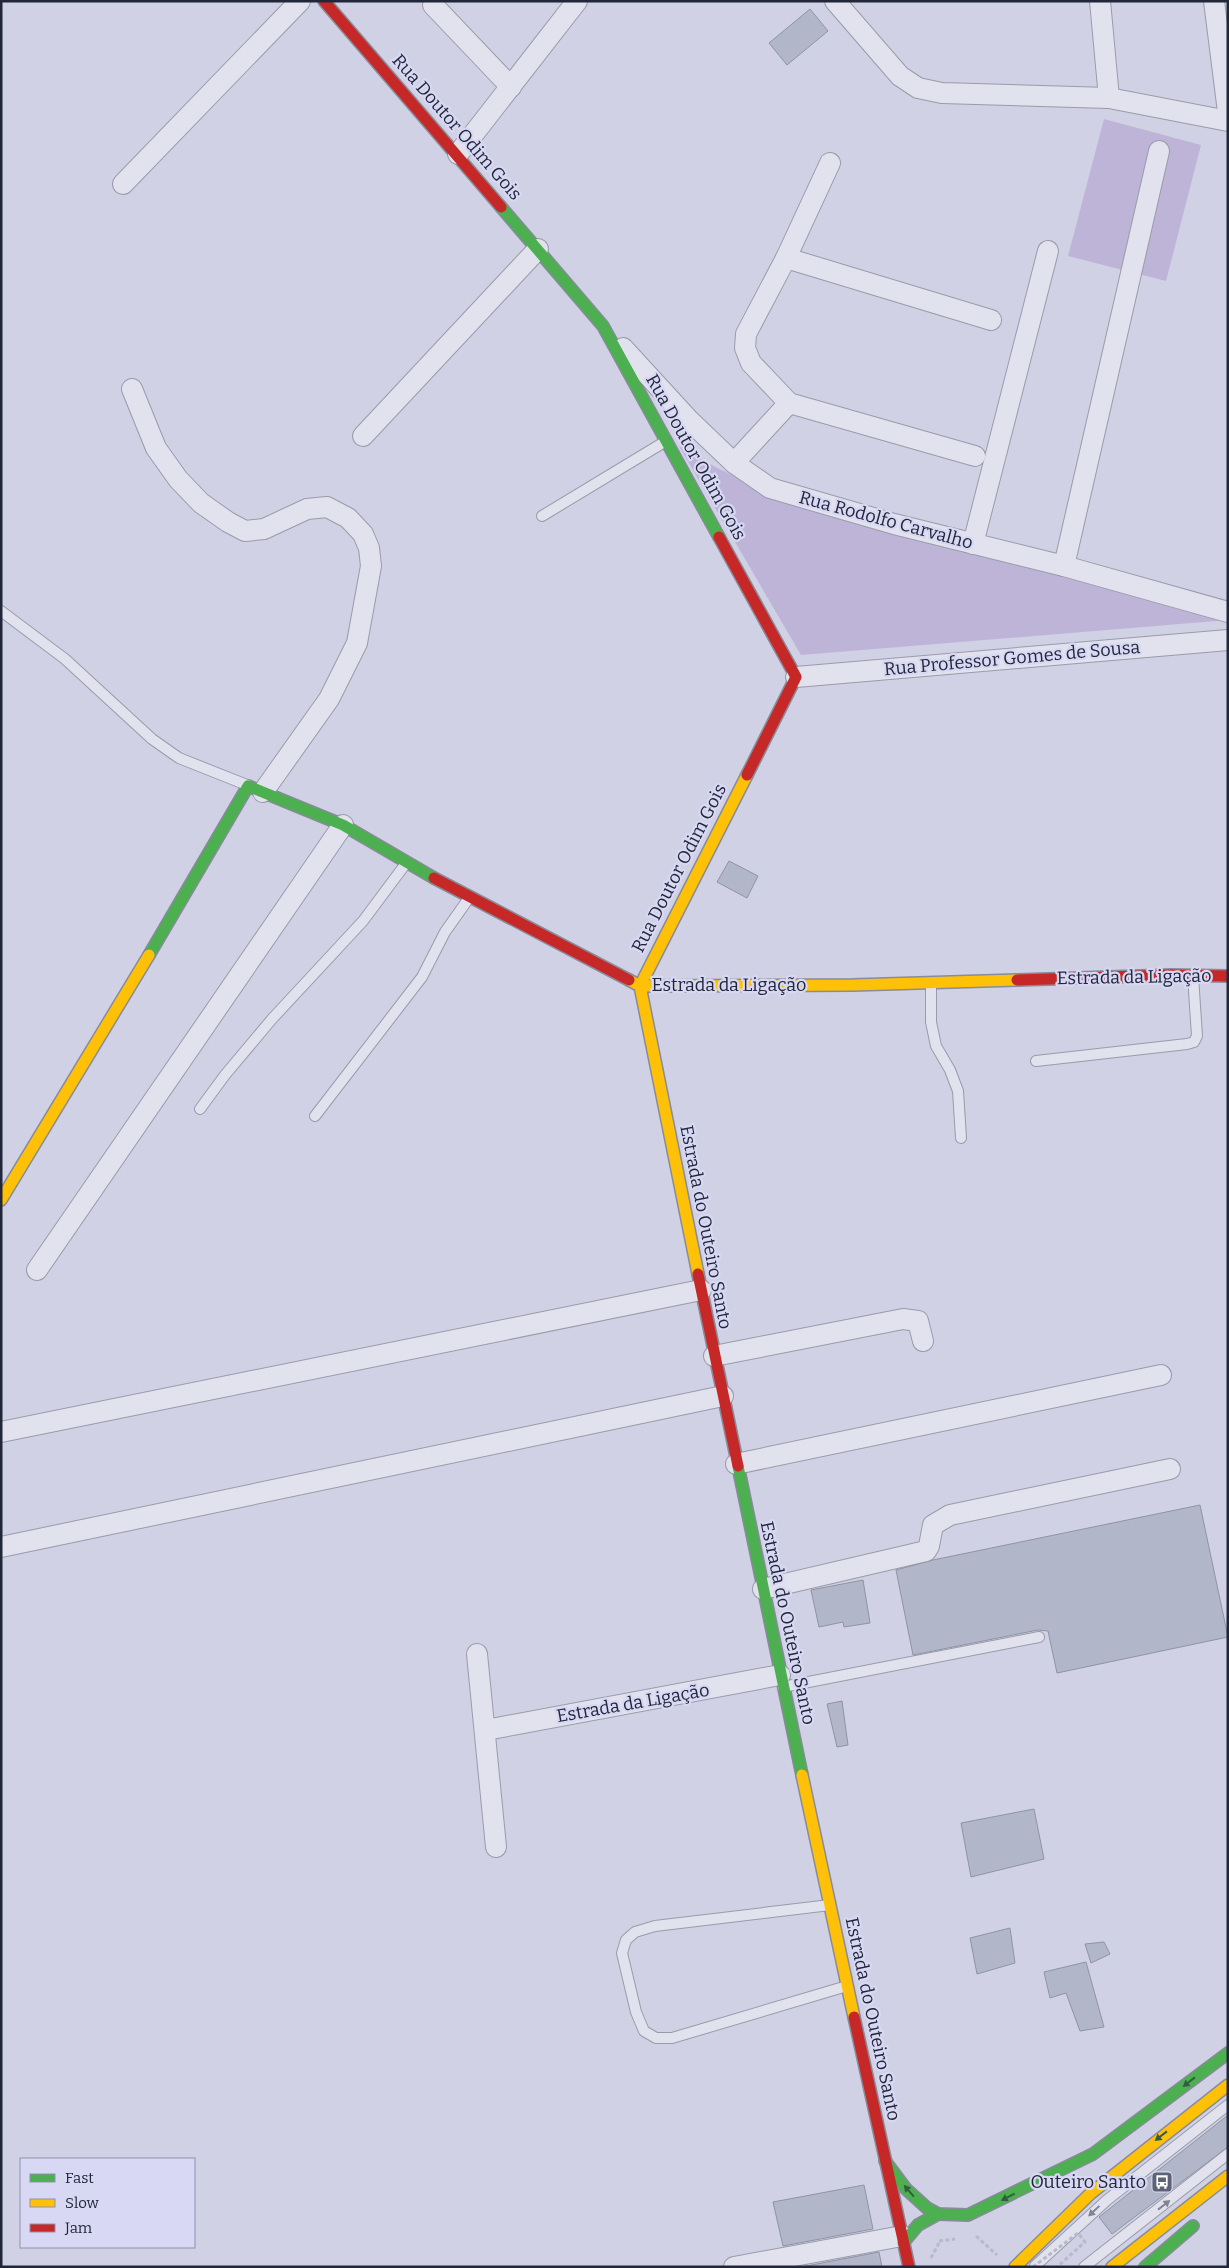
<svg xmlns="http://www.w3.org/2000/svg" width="1229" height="2268" viewBox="0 0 1229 2268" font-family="Bitter,serif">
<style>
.green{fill:#beb4d7}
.building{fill:#b1b6c8;stroke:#8f93a5}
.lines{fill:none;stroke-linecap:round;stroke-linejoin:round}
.lane-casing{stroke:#999baa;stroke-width:12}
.street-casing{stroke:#999baa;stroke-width:22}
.fast-casing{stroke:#888b9a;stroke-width:14}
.slow-casing{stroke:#888b9a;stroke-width:14}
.jam-casing{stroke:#888b9a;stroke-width:14}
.path{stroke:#b9bac6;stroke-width:3;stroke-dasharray:4 2.5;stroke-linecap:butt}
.lane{stroke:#e2e2ee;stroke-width:10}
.street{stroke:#e2e2ee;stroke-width:20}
.fast{stroke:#4caf50;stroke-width:11}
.slow{stroke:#ffc107;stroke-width:11}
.jam{stroke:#c62828;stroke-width:11}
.path-bridge{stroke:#b9bac6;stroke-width:3;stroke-dasharray:4 2.5;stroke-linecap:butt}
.oneway{fill:#325d42}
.oneway2{fill:#828494}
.labels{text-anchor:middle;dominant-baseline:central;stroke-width:4.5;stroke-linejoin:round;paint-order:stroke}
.street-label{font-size:18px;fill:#212739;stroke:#d8d8f4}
.poi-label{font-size:18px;fill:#212739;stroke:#d8d8f4;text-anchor:end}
</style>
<rect width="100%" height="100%" fill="#d0d1e5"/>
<g class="green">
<path d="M1104 119 1201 145 1166 281 1068 256Z"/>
<path d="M679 446 719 469 789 499 1228 620 801 655Z"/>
</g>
<g class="building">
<path d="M810 9 828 31 787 65 769 43Z"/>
<path d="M729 861 758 876 747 898 717 882Z"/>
<path d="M1200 1505 1228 1637 1057 1673 1048 1631 1038 1630 913 1655 896 1570 933 1560Z"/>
<path d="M863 1580 870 1623 844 1627 843 1622 819 1627 811 1590Z"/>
<path d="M842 1701 848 1745 837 1747 827 1704Z"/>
<path d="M1034 1809 1044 1859 971 1877 961 1823Z"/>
<path d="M1010 1928 1015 1963 977 1974 970 1938Z"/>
<path d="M1104 1942 1110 1954 1091 1963 1085 1944Z"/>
<path d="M1086 1962 1104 2027 1080 2031 1066 1993 1050 1998 1044 1972Z"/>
<path d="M1228 2115V2147L1112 2234 1099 2217Z"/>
<path d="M864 2185 873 2229 783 2246 773 2202Z"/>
<path d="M879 2252 882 2267H801Z"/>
</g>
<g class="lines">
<g class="lane-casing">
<g id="lane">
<path d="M542 516 666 441"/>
<path d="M1 611 65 659 152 739 179 758 247 785"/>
<path d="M931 983V1022L936 1046 950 1070 958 1091 961 1138"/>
<path d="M1036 1061 1187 1044 1194 1042 1197 1036 1193 976"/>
<path d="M200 1109 225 1075 272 1019 363 921 407 862"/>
<path d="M315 1116 422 977 445 932 469 898"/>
<path d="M783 1687 1039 1637"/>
<path d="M830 1905 655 1926 635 1932 626 1940 622 1953 636 2012 644 2031 656 2038H672L847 1986"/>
<path d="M1035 2266 1107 2200 1228 2105"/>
<path d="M1084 2267 1228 2154"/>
</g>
</g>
<g class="street-casing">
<g id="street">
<path d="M835 1 900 76 918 88 942 93 1109 98 1228 121"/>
<path d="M1100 1 1109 98"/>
<path d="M1214 1 1228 112"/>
<path d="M433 5 511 87"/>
<path d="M458 154 577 1"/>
<path d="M830 163 786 258 746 334 745 348 751 363 789 403 975 456"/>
<path d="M123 184 300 1"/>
<path d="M786 258 991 320"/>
<path d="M623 348 689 420 734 463 770 488 894 524 1064 566 1228 612"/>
<path d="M132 389 156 448 178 479 201 503 228 522 245 531 264 529 307 509 327 507 348 518 363 534 369 548 371 566 357 643 329 699 263 792"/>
<path d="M363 436 538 249"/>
<path d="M734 463 789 403"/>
<path d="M973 544 1048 251"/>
<path d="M1064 566 1159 151"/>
<path d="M796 677 1228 640"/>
<path d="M37 1270 343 825"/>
<path d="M714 1356 903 1319 918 1321 923 1341"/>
<path d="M1 1432 701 1290"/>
<path d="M736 1464 1161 1375"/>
<path d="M1 1547 723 1396"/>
<path d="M763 1589 926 1551 929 1546 933 1525 950 1515 1170 1469"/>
<path d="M477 1654 496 1847"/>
<path d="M486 1730 780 1675"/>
<path d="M734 2267 902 2236"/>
</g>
</g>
<g class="fast-casing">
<g id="fast">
<path d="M501 207 603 326 719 537"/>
<path d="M149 955 248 786 343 825 434 878"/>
<path d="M738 1466 802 1775"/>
<path d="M885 2161 906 2189 927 2208 938 2214 968 2215 1093 2154 1228 2053"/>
<path d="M903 2243 918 2225 938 2214"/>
<path d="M1145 2267 1193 2226"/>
</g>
</g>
<g class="slow-casing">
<g id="slow">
<path d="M629 980 640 986 853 985 1017 980"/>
<path d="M640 986 747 775"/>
<path d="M640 986 698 1274"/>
<path d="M1 1200 149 955"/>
<path d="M802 1775 854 2017"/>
<path d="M1015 2267 1090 2194 1228 2085"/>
<path d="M1112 2267 1228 2176"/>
</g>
</g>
<g class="jam-casing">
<g id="jam">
<path d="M324 1 501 207"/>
<path d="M719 537 796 677 747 775"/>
<path d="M434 878 629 980"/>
<path d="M1017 980 1171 975 1228 976"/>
<path d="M698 1274 738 1466"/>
<path d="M854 2017 909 2267"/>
</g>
</g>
<g class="path">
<path d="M976 2236 997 2255"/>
<path d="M939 2241 955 2239"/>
<path d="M931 2258 940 2241"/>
</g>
<use href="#lane" class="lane"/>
<use href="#street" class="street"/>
<use href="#fast" class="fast"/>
<use href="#slow" class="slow"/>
<use href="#jam" class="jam"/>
<path class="path-bridge" d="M1033 2267 1078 2233 1085 2242 1057 2267"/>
</g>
<defs><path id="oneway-solid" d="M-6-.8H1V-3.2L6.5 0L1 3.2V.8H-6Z" transform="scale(1.25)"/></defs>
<g class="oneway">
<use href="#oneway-solid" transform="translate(1189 2082) rotate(142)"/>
<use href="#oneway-solid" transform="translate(1161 2136) rotate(142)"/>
<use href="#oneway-solid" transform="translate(909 2191) rotate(-131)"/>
<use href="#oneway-solid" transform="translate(1008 2197) rotate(153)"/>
</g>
<g class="oneway2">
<use href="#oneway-solid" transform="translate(1164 2205) rotate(-38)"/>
<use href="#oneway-solid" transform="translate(1094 2211) rotate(137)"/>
</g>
<defs>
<g id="bus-square" transform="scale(1.125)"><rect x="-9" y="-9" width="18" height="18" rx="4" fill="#5e6275" stroke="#d8d8f4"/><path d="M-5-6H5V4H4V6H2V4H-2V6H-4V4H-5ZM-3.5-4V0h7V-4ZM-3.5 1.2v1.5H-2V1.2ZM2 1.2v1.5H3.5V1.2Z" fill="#fff"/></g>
</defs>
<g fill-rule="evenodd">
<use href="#bus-square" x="1162" y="2182"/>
</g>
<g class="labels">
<g class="street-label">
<text transform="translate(457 127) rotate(49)">Rua Doutor Odim Gois</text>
<text transform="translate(696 457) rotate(61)">Rua Doutor Odim Gois</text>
<text transform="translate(886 520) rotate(15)">Rua Rodolfo Carvalho</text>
<text transform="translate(1012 658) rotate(-5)">Rua Professor Gomes de Sousa</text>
<text transform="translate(679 868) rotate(-63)">Rua Doutor Odim Gois</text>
<text transform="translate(1134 977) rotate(-1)">Estrada da Ligação</text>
<text x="729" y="985">Estrada da Ligação</text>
<text transform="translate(706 1227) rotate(79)">Estrada do Outeiro Santo</text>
<text transform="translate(788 1623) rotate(78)">Estrada do Outeiro Santo</text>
<text transform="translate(633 1703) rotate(-10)">Estrada da Ligação</text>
<text transform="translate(873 2019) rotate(78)">Estrada do Outeiro Santo</text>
</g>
<g class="poi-label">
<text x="1146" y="2182">Outeiro Santo</text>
</g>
</g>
<rect width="1229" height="2268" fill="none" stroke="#212739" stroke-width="5"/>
<rect x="20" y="2158" width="175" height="90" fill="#d8d8f4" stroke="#8f91a9"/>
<rect x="30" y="2174" width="25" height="8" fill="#4caf50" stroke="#8f91a9"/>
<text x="65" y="2183" font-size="15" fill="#212739">Fast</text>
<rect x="30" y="2199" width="25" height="8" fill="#ffc107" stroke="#8f91a9"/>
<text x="65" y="2208" font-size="15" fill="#212739">Slow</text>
<rect x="30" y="2224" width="25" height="8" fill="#c62828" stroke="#8f91a9"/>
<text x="65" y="2233" font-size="15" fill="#212739">Jam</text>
</svg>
